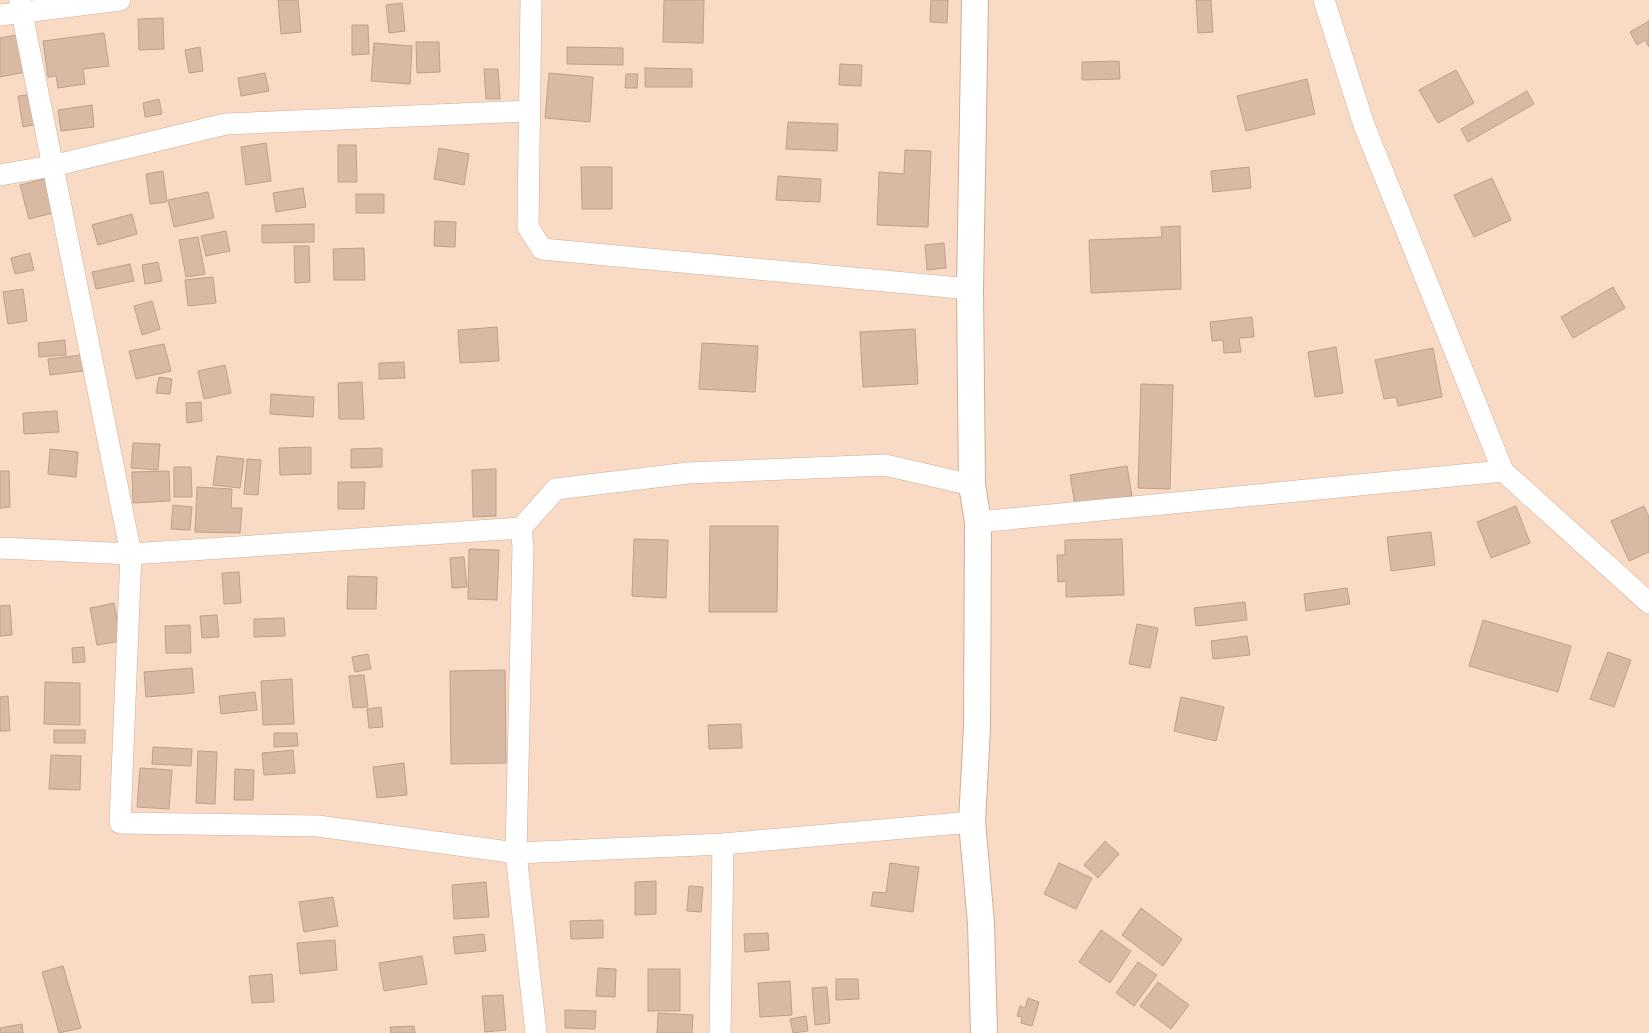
<svg xmlns="http://www.w3.org/2000/svg" width="1649" height="1033" viewBox="0 0 1649 1033" font-family="Overpass,sans-serif">
<style>
.building{fill:#d8baa4;stroke:#bda08b}
.lines{fill:none;stroke-linecap:round;stroke-linejoin:round}
.minor-casing{stroke:#cdaf99;stroke-width:22}
.tertiary-casing{stroke:#cdaf99;stroke-width:28}
.minor{stroke:#fff;stroke-width:21}
.tertiary{stroke:#fff;stroke-width:26}
</style>
<rect width="100%" height="100%" fill="#f9dac4"/>
<g class="building">
<path d="M278 0H298L301 32 281 34Z"/>
<path d="M664 0H704L703 43 663 42Z"/>
<path d="M931 0H948L947 23 930 22Z"/>
<path d="M1196 0H1211L1213 32 1198 33Z"/>
<path d="M402 3 405 31 389 33 386 5Z"/>
<path d="M163 18 164 49 139 50 138 19Z"/>
<path d="M1649 21V47L1645 40 1637 45 1630 32Z"/>
<path d="M352 25H368L369 54 352 55Z"/>
<path d="M104 33 109 66 83 69 85 84 58 88 56 76 48 77 43 41Z"/>
<path d="M20 34 26 72 0 77V38Z"/>
<path d="M416 42H439L440 72 417 73Z"/>
<path d="M374 43 412 46 410 84 371 81Z"/>
<path d="M200 47 203 71 189 73 185 50Z"/>
<path d="M567 47 623 48V65L567 64Z"/>
<path d="M1119 61 1120 79 1082 80V62Z"/>
<path d="M840 64 862 65 861 86 839 85Z"/>
<path d="M645 68 692 69V87H645Z"/>
<path d="M484 69H498L500 99H486Z"/>
<path d="M1456 70 1474 103 1438 123 1419 90Z"/>
<path d="M265 73 269 91 241 96 238 78Z"/>
<path d="M549 73 593 77 590 122 545 118Z"/>
<path d="M626 74H638L637 88H625Z"/>
<path d="M1307 79 1315 114 1246 131 1237 96Z"/>
<path d="M1527 91 1534 104 1468 142 1461 129Z"/>
<path d="M33 94 38 124 23 127 18 96Z"/>
<path d="M159 99 162 114 145 117 143 103Z"/>
<path d="M92 105 94 127 61 131 58 110Z"/>
<path d="M788 122 838 124 837 151 786 149Z"/>
<path d="M266 143 271 181 246 185 241 147Z"/>
<path d="M338 145H356L357 182H338Z"/>
<path d="M439 148 469 154 464 185 434 179Z"/>
<path d="M905 150 931 151 928 227 877 225 879 172 904 174Z"/>
<path d="M581 167H612V209H582Z"/>
<path d="M1249 167 1251 188 1213 192 1211 171Z"/>
<path d="M163 171 167 202 150 204 146 174Z"/>
<path d="M778 176 821 179 820 202 776 200Z"/>
<path d="M1492 178 1511 220 1474 237 1454 195Z"/>
<path d="M44 179 53 213 29 219 20 185Z"/>
<path d="M303 188 306 207 276 212 273 193Z"/>
<path d="M208 192 214 218 174 227 168 200Z"/>
<rect x="356" y="194" width="28" height="19"/>
<path d="M132 214 137 234 98 245 92 225Z"/>
<path d="M435 221 456 222 455 247 434 246Z"/>
<path d="M314 224V242L262 243V225Z"/>
<path d="M1180 226 1181 289 1091 293 1089 240 1162 237 1161 227Z"/>
<path d="M226 231 230 251 206 256 201 236Z"/>
<path d="M198 237 205 274 186 277 179 240Z"/>
<path d="M944 243 946 268 927 270 925 245Z"/>
<path d="M294 246H309L310 282 295 283Z"/>
<path d="M364 248 365 280H334L333 249Z"/>
<path d="M30 253 34 270 15 274 11 258Z"/>
<path d="M158 262 162 281 145 284 142 265Z"/>
<path d="M130 264 134 281 96 289 92 272Z"/>
<path d="M213 277 216 303 188 306 185 280Z"/>
<path d="M1613 287 1625 308 1573 338 1561 317Z"/>
<path d="M23 289 27 321 8 324 3 292Z"/>
<path d="M152 301 160 329 142 335 134 306Z"/>
<path d="M1252 317 1254 337 1239 338 1241 352 1224 353 1223 340 1212 341 1210 322Z"/>
<path d="M497 327 499 361 460 363 458 330Z"/>
<path d="M915 329 918 384 863 387 860 332Z"/>
<path d="M65 340 66 355 39 357 38 343Z"/>
<path d="M702 343 758 346 755 392 699 389Z"/>
<path d="M164 344 171 371 136 379 129 351Z"/>
<path d="M1336 347 1343 393 1315 397 1308 352Z"/>
<path d="M1433 348 1442 397 1398 406 1396 397 1384 399 1375 360Z"/>
<path d="M81 355 84 371 50 375 48 359Z"/>
<path d="M404 362 405 378 379 379V363Z"/>
<path d="M225 365 231 393 204 399 198 371Z"/>
<path d="M159 377 172 379 170 394 156 393Z"/>
<path d="M362 382 364 419H339L338 383Z"/>
<path d="M1141 384 1173 385 1170 489 1138 488Z"/>
<path d="M271 394 314 397 313 417 270 414Z"/>
<path d="M201 402 202 421 187 423 186 403Z"/>
<path d="M57 411 59 432 24 434 23 413Z"/>
<path d="M133 443 160 444 158 470 131 468Z"/>
<path d="M311 447V474L280 475 279 448Z"/>
<path d="M382 448V467L351 468V449Z"/>
<path d="M50 449 78 452 76 477 48 474Z"/>
<path d="M217 456 244 459 240 488 213 485Z"/>
<path d="M247 459 261 460 258 495 244 494Z"/>
<path d="M1127 466 1132 496 1075 505 1070 475Z"/>
<path d="M174 467H191L192 497H174Z"/>
<path d="M496 469V516L473 517 472 470Z"/>
<path d="M0 471H9L10 507 0 508Z"/>
<path d="M169 471 170 501 133 503 132 472Z"/>
<path d="M338 482H365L364 509H338Z"/>
<path d="M197 487 232 489 231 508H242L240 533 195 532Z"/>
<path d="M173 505 192 507 190 530 171 529Z"/>
<path d="M1516 506 1530 543 1491 558 1477 522Z"/>
<path d="M1644 506 1649 517V552L1629 561 1611 521Z"/>
<path d="M710 526H778L777 612H709Z"/>
<path d="M1431 532 1435 565 1391 571 1387 537Z"/>
<path d="M634 539 668 540 666 598 632 596Z"/>
<path d="M1122 539 1124 595 1066 597V581L1058 582 1057 555H1065V540Z"/>
<path d="M469 549 499 550 497 600 468 599Z"/>
<path d="M464 557 467 587 452 588 450 558Z"/>
<path d="M239 572 241 603 224 604 222 573Z"/>
<path d="M348 576 377 577 376 609H347Z"/>
<path d="M1347 588 1350 604 1306 611 1304 594Z"/>
<path d="M1245 602 1247 620 1196 626 1194 608Z"/>
<path d="M114 603 121 641 97 645 90 608Z"/>
<path d="M10 605 12 635 0 636V606Z"/>
<path d="M217 615 219 637 202 638 200 616Z"/>
<path d="M284 618 285 636 254 637V619Z"/>
<path d="M1483 620 1571 646 1558 692 1469 666Z"/>
<path d="M1137 624 1158 628 1150 668 1129 664Z"/>
<path d="M190 625 191 653H166L165 626Z"/>
<path d="M1247 636 1250 655 1213 659 1211 641Z"/>
<path d="M84 647 85 662 73 663 72 648Z"/>
<path d="M1608 652 1631 660 1614 707 1590 699Z"/>
<path d="M368 654 371 669 355 672 352 657Z"/>
<path d="M192 668 194 693 146 697 144 672Z"/>
<path d="M505 670 506 763 451 764 450 671Z"/>
<path d="M364 675 368 707 353 708 349 676Z"/>
<path d="M292 679 294 724 263 725 261 681Z"/>
<path d="M45 682 80 683V725L44 724Z"/>
<path d="M255 692 257 710 221 714 219 696Z"/>
<path d="M8 696 10 731H0V697Z"/>
<path d="M1181 697 1224 707 1216 741 1174 731Z"/>
<path d="M381 707 383 727 369 728 367 709Z"/>
<path d="M741 724 742 748 709 749 708 725Z"/>
<rect x="54" y="730" width="31" height="13"/>
<path d="M274 733H297L298 746 274 747Z"/>
<path d="M153 747 192 749 191 766 152 764Z"/>
<path d="M293 750 295 773 264 775 262 753Z"/>
<path d="M198 751 217 752 215 804 196 803Z"/>
<path d="M51 755 81 756 80 790 49 789Z"/>
<path d="M404 763 407 795 377 798 373 767Z"/>
<path d="M140 768 172 770 169 809 137 807Z"/>
<path d="M235 769 254 770 253 800H234Z"/>
<path d="M1105 841 1119 854 1098 878 1084 865Z"/>
<path d="M890 863 919 867 913 912 871 906 873 892 886 893Z"/>
<path d="M1059 863 1092 878 1076 909 1044 894Z"/>
<path d="M656 881V914L635 915V882Z"/>
<path d="M486 882 489 917 454 919 452 885Z"/>
<path d="M689 886 703 887 701 912 687 911Z"/>
<path d="M333 897 338 926 304 932 299 902Z"/>
<path d="M1141 908 1182 939 1163 966 1122 935Z"/>
<path d="M603 920V938L571 939 570 921Z"/>
<path d="M1101 930 1131 951 1110 983 1079 962Z"/>
<path d="M768 933 769 950 745 952 744 934Z"/>
<path d="M484 934 486 951 455 954 453 937Z"/>
<path d="M335 940 337 970 300 974 297 943Z"/>
<path d="M422 956 427 984 384 991 379 963Z"/>
<path d="M1138 962 1157 975 1134 1006 1116 993Z"/>
<path d="M63 966 81 1028 59 1033 42 972Z"/>
<path d="M598 968 616 969 615 997 596 996Z"/>
<rect x="648" y="969" width="32" height="42"/>
<path d="M272 974 274 1002 252 1003 249 976Z"/>
<path d="M836 979H858L859 999 836 1000Z"/>
<path d="M790 981 792 1015 760 1017 758 983Z"/>
<path d="M1158 982 1189 1005 1171 1029 1140 1006Z"/>
<path d="M827 987 830 1023 815 1025 812 988Z"/>
<path d="M503 995 506 1030 485 1032 482 996Z"/>
<path d="M1028 998 1039 1002 1032 1026 1021 1023 1022 1017 1017 1016 1020 1006 1025 1008Z"/>
<path d="M565 1010 596 1011 595 1029 565 1028Z"/>
<path d="M658 1013 693 1015 692 1033H657Z"/>
<path d="M806 1016 808 1031 793 1033 790 1019Z"/>
<path d="M22 1024 23 1033H0V1028Z"/>
<path d="M414 1026 415 1033H391L390 1027Z"/>
</g>
<g class="lines">
<g class="minor-casing">
<g id="minor">
<path d="M20 0 22 13 131 554 120 823 318 826 516 853 723 844 972 822"/>
<path d="M531 0 528 227 542 249 970 289"/>
<path d="M1324 0 1364 125 1503 471 1649 603"/>
<path d="M0 15 120 0"/>
<path d="M0 175 52 166 226 124 530 111"/>
<path d="M978 522 1503 471"/>
<path d="M521 528 523 547 516 853 536 1033"/>
<path d="M0 548 131 554 521 528 556 489 688 473 885 465 972 485"/>
<path d="M720 1033 723 844"/>
</g>
</g>
<g class="tertiary-casing">
<path id="tertiary" d="M975 0 970 289 972 485 978 522 977 728 972 822 981 923 984 1033"/>
</g>
<use href="#minor" class="minor"/>
<use href="#tertiary" class="tertiary"/>
</g>
</svg>
